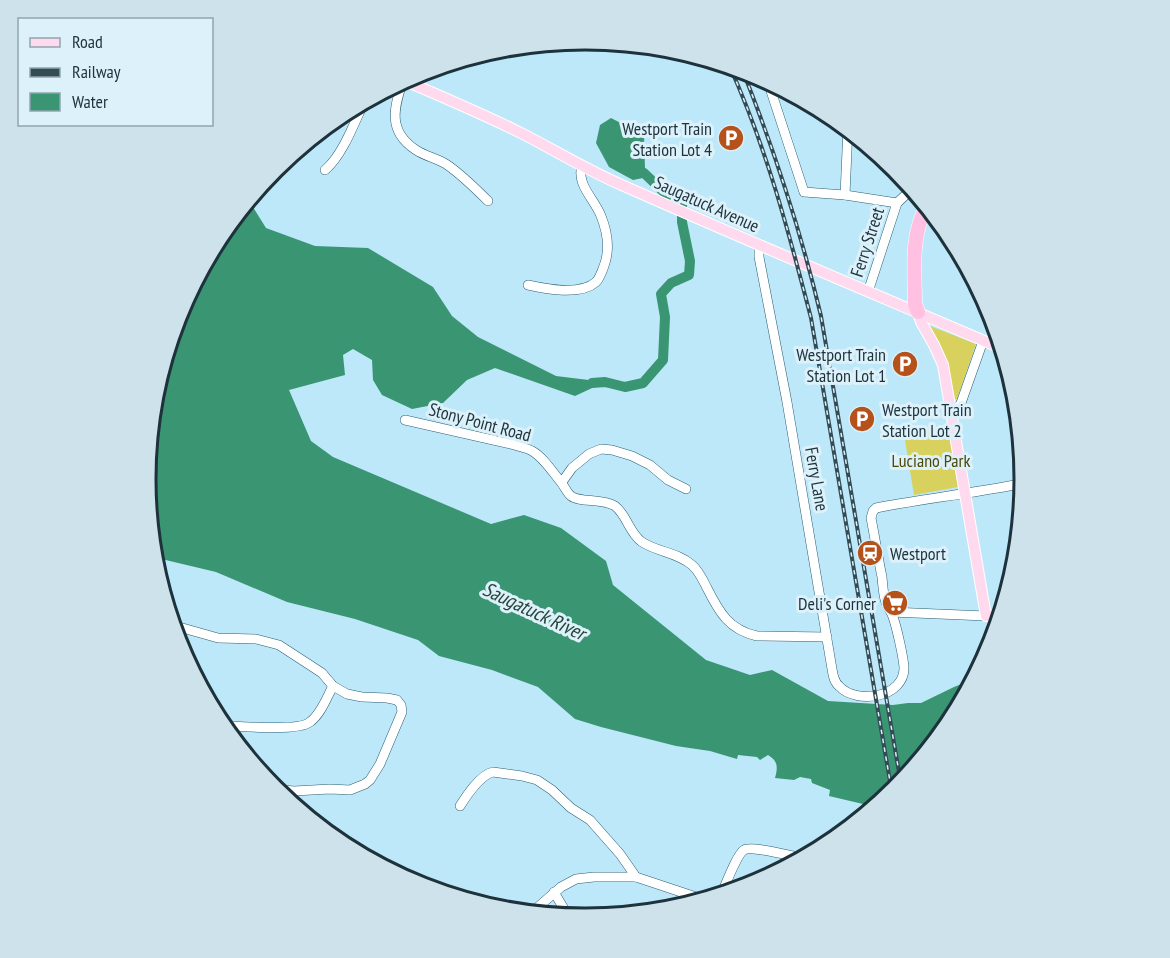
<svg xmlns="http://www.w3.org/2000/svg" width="1170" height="958" viewBox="0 0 1170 958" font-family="'PT Sans Narrow',sans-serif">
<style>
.green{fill:#d8d15d}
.water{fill:#3a9573}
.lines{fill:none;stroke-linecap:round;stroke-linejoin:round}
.river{stroke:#3a9573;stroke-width:10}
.minor-casing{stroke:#2b5e72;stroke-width:10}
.major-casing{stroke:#fff;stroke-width:12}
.highway-casing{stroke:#fff;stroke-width:15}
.minor{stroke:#fff;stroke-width:9}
.major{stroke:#ffd9ed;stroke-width:10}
.highway{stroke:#ffc0e1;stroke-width:14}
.rail-casing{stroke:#334b55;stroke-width:4}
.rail{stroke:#dcf1fa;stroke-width:1.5;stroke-dasharray:4.5;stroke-linecap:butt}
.labels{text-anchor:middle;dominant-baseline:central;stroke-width:6;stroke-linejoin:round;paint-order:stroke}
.poi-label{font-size:18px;fill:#1d323b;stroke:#dcf1fa;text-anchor:end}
.street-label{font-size:18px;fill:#1d323b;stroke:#dcf1fa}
.park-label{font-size:18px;fill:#4e4909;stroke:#dcf1fa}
.water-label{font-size:20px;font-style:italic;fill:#2a463a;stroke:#dcf1fa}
.rim{fill:none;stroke:#1d323b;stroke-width:3}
</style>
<rect width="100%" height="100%" fill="#bde8fa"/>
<g class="green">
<path d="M930 326 976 344 957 399H954C950 372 942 350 930 326Z"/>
<path d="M948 427 958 487 914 495 904 434Z"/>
</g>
<g class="water">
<path d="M611 118 644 135 645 169 643 178 633 180 609 167 596 143 600 125Z"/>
<path d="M248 199 266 228 315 246 368 248 433 287 452 316 478 337 556 376 605 382 575 396 495 368 467 380 443 403 412 409 382 395 373 380 372 360 353 349 343 355 345 375 289 390 311 441 333 457 491 524 524 515 561 528 606 561 613 585 706 660 750 675 772 670 828 701 893 705 908 703H921L954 687 974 679 951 724 896 790 877 806 863 804 829 796 830 790 812 783 811 779 800 777 794 780 775 778C778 767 778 761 768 755L760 760 757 757 738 755 737 759 710 751 676 746 601 727 575 719 538 687 492 670 439 656 418 640 355 619 287 602 216 572 153 557 145 479 154 393 179 310 219 234Z"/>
</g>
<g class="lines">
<path class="river" d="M592 383 605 382 625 387 643 383 663 360 665 317 661 294 671 283 689 275 690 261 682 222V204L670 198 644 173"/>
<g class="minor-casing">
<g id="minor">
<path d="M403 80C394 108 387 131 416 150 425 156 436 158 446 164 461 174 475 188 488 201"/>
<path d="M771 91 804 192 845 195 897 203"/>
<path d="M325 170C343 155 355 121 365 100"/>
<path d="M845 195 848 128"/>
<path d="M759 245V257L787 402 832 669C833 675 834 682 839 686 856 705 905 698 904 667 903 656 897 628 893 617 892 612 888 609 887 605 883 597 883 586 882 577 878 558 875 538 871 518L873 511 876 508 886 506C932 498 979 492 1025 483"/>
<path d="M528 285C546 289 580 296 596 282 600 278 602 271 604 266 610 250 607 231 601 216 594 198 576 185 582 165"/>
<path d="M868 292 897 203 913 188"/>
<path d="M951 415 957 409 961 403 983 341"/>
<path d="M405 420 515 445C520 447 527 448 532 451 543 457 552 471 560 481 564 485 566 492 571 496 580 503 602 498 615 506 627 515 629 533 642 542 657 552 677 552 692 565 699 571 703 580 707 588 719 612 729 630 757 636L827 637"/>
<path d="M562 482 572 468 589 454 601 449 612 450 632 456 650 465 668 480 686 489"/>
<path d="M891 612 986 616"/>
<path d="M172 625 218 638 256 639 279 645 322 673 333 686 347 694 362 697 387 698 397 700 401 705 402 712 380 764 370 780 365 784 350 790 330 789 294 791 273 789"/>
<path d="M220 725C238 726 298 732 310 722 321 714 327 697 333 686"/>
<path d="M460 806C467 795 480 775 493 772L522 776 537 780 552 790 571 808 590 820 620 854 636 877"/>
<path d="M554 892 564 909 568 917"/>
<path d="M721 895C725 886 737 854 744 850 752 845 793 857 804 858"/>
<path d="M530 914 561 887 576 879 594 877H636L705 900"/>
</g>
</g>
<g class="major-casing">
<g id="major">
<path d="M403 80C443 97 483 114 523 134 556 151 589 171 624 186 750 242 877 295 1003 349"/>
<path d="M918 312 921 322 934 345 943 365 986 616 1001 617"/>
</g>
</g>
<g class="highway-casing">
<g id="highway">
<path d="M918 312 915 304C915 271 910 235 927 206"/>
<path d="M1025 481V478"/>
</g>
</g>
<use href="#minor" class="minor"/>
<use href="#major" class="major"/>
<use href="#highway" class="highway"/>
<g class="rail-casing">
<g id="rail">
<path d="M729 65C766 146 789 233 811 318L892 793"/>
<path d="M742 69C774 149 801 232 821 316L901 784"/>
</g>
</g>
<use href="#rail" class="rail"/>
</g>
<defs>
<g id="parking-disc" transform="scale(1.35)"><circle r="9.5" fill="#b5521b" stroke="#dcf1fa"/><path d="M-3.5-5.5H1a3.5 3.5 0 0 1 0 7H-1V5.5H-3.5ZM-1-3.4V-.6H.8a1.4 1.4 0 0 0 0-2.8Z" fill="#fff"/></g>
<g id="station-disc" transform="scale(1.35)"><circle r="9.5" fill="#b5521b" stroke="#dcf1fa"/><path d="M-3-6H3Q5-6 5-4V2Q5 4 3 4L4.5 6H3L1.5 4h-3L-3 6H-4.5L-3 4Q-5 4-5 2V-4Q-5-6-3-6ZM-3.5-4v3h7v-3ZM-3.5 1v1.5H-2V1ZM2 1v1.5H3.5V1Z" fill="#fff"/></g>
<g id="supermarket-disc" transform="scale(1.35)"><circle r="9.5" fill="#b5521b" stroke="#dcf1fa"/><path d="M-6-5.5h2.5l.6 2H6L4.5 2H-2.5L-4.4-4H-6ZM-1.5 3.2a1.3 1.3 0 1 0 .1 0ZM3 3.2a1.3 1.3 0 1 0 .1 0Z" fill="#fff"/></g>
</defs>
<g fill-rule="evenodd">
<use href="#parking-disc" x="731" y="138"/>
<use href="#parking-disc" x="905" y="364"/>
<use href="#parking-disc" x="862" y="419"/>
<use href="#station-disc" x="870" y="553"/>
<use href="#supermarket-disc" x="895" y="603"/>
</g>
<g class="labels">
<g class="poi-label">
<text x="712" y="128">Westport Train<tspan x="712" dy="21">Station Lot 4</tspan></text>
<text x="886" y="354">Westport Train<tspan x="886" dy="21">Station Lot 1</tspan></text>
<text x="882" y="409" text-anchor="start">Westport Train<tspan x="882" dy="21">Station Lot 2</tspan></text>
<text x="890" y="553" text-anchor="start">Westport</text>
<text x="876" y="603">Deli's Corner</text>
</g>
<g class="street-label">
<text transform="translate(707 204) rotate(24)">Saugatuck Avenue</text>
<text transform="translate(867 242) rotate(-72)">Ferry Street</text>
<text transform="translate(480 422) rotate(15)">Stony Point Road</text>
<text transform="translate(817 479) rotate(80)">Ferry Lane</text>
</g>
<g class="park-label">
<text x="931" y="460">Luciano Park</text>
</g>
<g class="water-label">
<text transform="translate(534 611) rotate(25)">Saugatuck River</text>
</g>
</g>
<path d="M0 0H1170V958H0ZM156 479a429 429 0 1 1 858 0a429 429 0 1 1-858 0Z" fill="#cde2eb" fill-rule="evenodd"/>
<path class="rim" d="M156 479a429 429 0 1 1 858 0a429 429 0 1 1-858 0Z"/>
<rect x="18" y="18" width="195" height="108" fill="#dcf1fa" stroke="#90a5ae" stroke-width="1.5"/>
<rect x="30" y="38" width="30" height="9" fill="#ffd9ed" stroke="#90a5ae" stroke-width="1.5"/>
<text x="72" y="48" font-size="18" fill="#1d323b">Road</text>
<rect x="30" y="68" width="30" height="9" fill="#334b55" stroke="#90a5ae" stroke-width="1.5"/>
<text x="72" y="78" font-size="18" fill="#1d323b">Railway</text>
<rect x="30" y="93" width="30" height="18" fill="#3a9573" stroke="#90a5ae" stroke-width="1.5"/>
<text x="72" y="108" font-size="18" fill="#1d323b">Water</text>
</svg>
